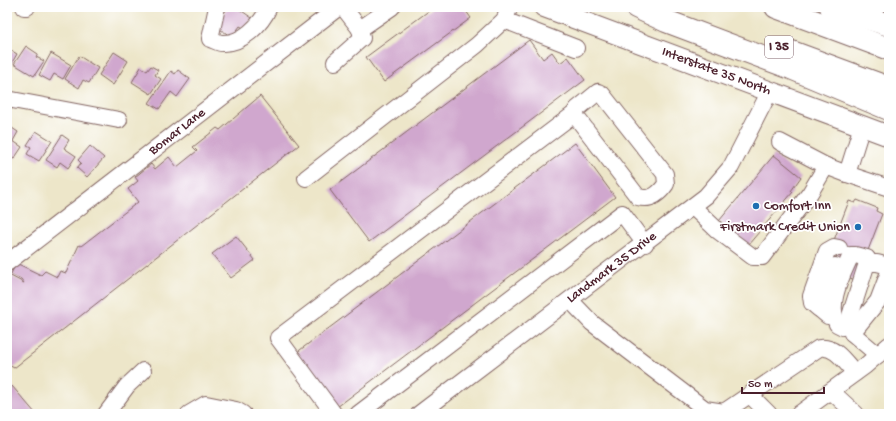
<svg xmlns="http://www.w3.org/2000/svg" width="896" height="421" viewBox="0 0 896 421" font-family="'Gochi Hand',sans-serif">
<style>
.building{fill:#d0a7ce}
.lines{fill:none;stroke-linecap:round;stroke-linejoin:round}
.minor-casing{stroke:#836562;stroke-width:18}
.major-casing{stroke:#836562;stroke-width:22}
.highway-casing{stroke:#836562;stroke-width:24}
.minor{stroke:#fff;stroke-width:16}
.major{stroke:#fff;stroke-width:20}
.highway{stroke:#fff;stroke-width:22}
.poi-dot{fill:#1f6fb2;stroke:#fff;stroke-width:1.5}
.labels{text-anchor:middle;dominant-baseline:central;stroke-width:3.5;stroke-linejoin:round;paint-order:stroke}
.shield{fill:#fff;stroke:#80626b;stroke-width:1}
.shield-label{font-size:13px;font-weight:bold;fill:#4a1f2b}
.street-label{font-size:14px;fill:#4a1f2b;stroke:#fff}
.poi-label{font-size:14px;fill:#4a1f2b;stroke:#fff;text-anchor:start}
</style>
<rect width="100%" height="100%" fill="#fff"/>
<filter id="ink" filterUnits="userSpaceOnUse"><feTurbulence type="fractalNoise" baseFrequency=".025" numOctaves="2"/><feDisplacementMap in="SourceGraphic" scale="8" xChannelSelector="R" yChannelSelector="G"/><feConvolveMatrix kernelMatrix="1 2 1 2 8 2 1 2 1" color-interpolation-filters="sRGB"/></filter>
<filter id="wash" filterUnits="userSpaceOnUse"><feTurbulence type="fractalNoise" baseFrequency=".012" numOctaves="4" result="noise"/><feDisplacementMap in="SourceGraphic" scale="16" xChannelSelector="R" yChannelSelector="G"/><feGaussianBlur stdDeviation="0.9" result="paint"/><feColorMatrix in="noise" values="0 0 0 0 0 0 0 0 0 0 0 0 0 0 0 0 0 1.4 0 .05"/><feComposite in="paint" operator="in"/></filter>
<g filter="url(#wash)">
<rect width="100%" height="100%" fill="#ede6c9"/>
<g id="blocks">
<g class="building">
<path d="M228 7H236L252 18 245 29 240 26 232 37 215 26Z"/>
<path d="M434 7H463L471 18 384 82 366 57Z"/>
<path d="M529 40 543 59 552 52 560 63 568 57 585 80 369 242 330 190Z"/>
<path d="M26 46 38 54 36 57 44 61 34 76 14 64Z"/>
<path d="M7 48 17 54 7 71Z"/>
<path d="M114 52 128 61 113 85 99 75Z"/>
<path d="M51 53 71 65 63 79 54 74 50 81 39 75Z"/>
<path d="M79 56 98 68 89 83 83 80 79 88 65 79Z"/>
<path d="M151 66 158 70 155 75 161 79 151 94 132 82 141 67 147 71Z"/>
<path d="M178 70 190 79 177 97 171 92 159 109 149 103 171 71 175 74Z"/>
<path d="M260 96 299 145 14 368 7 364V274L24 283 21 279 11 274 16 263 41 275 45 271 57 277 60 271 66 273 79 245 81 246 138 202 128 189 138 181 135 177 151 164 155 169 169 157 177 167 197 151 193 147 217 128 220 130Z"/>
<path d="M9 126 18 132 13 141 22 147 14 159 7 155V130Z"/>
<path d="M36 131 52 141 39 161 27 154 31 147 27 145Z"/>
<path d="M62 135 69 140 64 148 76 156 68 168 60 162 57 167 46 160Z"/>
<path d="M575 143 615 197 337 407 296 353Z"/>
<path d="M90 146 104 158 87 177 77 168 81 163 78 160Z"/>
<path d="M774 155 801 177 791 191 793 192 748 245 719 221Z"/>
<path d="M857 200 877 208 876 211 882 214 867 253 860 251 854 265 870 271 865 284 817 265 822 253 836 258 842 244 834 240 849 201 855 203Z"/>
<path d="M236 236 255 260 231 278 212 254Z"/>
<path d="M12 386 36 414H7V390Z"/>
</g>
</g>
</g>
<g filter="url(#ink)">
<use href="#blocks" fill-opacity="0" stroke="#836562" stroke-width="1"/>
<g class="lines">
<g class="minor-casing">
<g id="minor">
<path d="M24 7H27"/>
<path d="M217 7 210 39C214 40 218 43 222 43 242 44 261 25 269 7"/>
<path d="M343 7 360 29 392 7"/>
<path d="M504 20 576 48"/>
<path d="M335 62 362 38 360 29"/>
<path d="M598 92 602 94 665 174 666 184C659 194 651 201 638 197L574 114 577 109Z"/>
<path d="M7 99 119 120"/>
<path d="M780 142 826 166"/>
<path d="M847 174 889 188"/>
<path d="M306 178 477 45 504 20 510 7"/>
<path d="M693 207 717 230 753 257H762L810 193 826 166 847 174 862 126"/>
<path id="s1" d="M7 263 339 7"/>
<path d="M570 300 592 323 705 409 724 412 819 348C835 345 845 362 855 373"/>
<path d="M819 309 812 303 811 296 827 251 834 247 839 248"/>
<path d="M828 316 822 311 820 302 835 266"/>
<path d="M843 327 837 324C827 302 842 276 851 255H855L867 258"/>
<path d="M852 333 850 316 867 263H877L889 266"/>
<path d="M878 355 852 333 878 301 889 272"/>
<path d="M831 391 856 414"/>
<path d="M750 395 769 414"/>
<path d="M106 414 127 386 143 371"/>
<path d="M189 414 206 404 236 410 243 414"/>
<path d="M334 414 278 338 574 114"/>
<path d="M358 414 622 213 645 244"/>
<path id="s2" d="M419 414 706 196 731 167 770 91"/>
<path d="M799 414 865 366 889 345"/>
</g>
</g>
<g class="major-casing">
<g id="major">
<path id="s3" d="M544 7 889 136"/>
</g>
</g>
<g class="highway-casing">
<g id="highway">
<path d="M636 7 666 21 791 68 889 109"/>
<path d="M776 7 889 49"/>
<path d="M831 7 889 25"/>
<path d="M789 51 889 88"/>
</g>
</g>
<use href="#minor" class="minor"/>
<use href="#major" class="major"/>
<use href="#highway" class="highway"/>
</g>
</g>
<g class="poi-dot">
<circle cx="756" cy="206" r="4"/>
<circle cx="858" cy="227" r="4"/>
</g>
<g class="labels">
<rect class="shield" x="765" y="36" width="28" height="22" rx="3"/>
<g class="shield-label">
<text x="779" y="47">I 35</text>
</g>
<g class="street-label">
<text stroke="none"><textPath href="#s3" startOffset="184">Interstate 35 North</textPath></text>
<text stroke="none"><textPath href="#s1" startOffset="215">Bomar Lane</textPath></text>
<text stroke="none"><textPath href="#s2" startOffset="242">Landmark 35 Drive</textPath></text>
</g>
<g class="poi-label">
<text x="764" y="206">Comfort Inn</text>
<text x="850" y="227" text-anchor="end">Firstmark Credit Union</text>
</g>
</g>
<rect width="896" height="421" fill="none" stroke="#fff" stroke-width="24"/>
<path d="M742 387v6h82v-6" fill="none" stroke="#4a1f2b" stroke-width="2"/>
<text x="748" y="387" font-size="12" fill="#4a1f2b" stroke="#ffffff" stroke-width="3" paint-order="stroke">50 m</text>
</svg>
